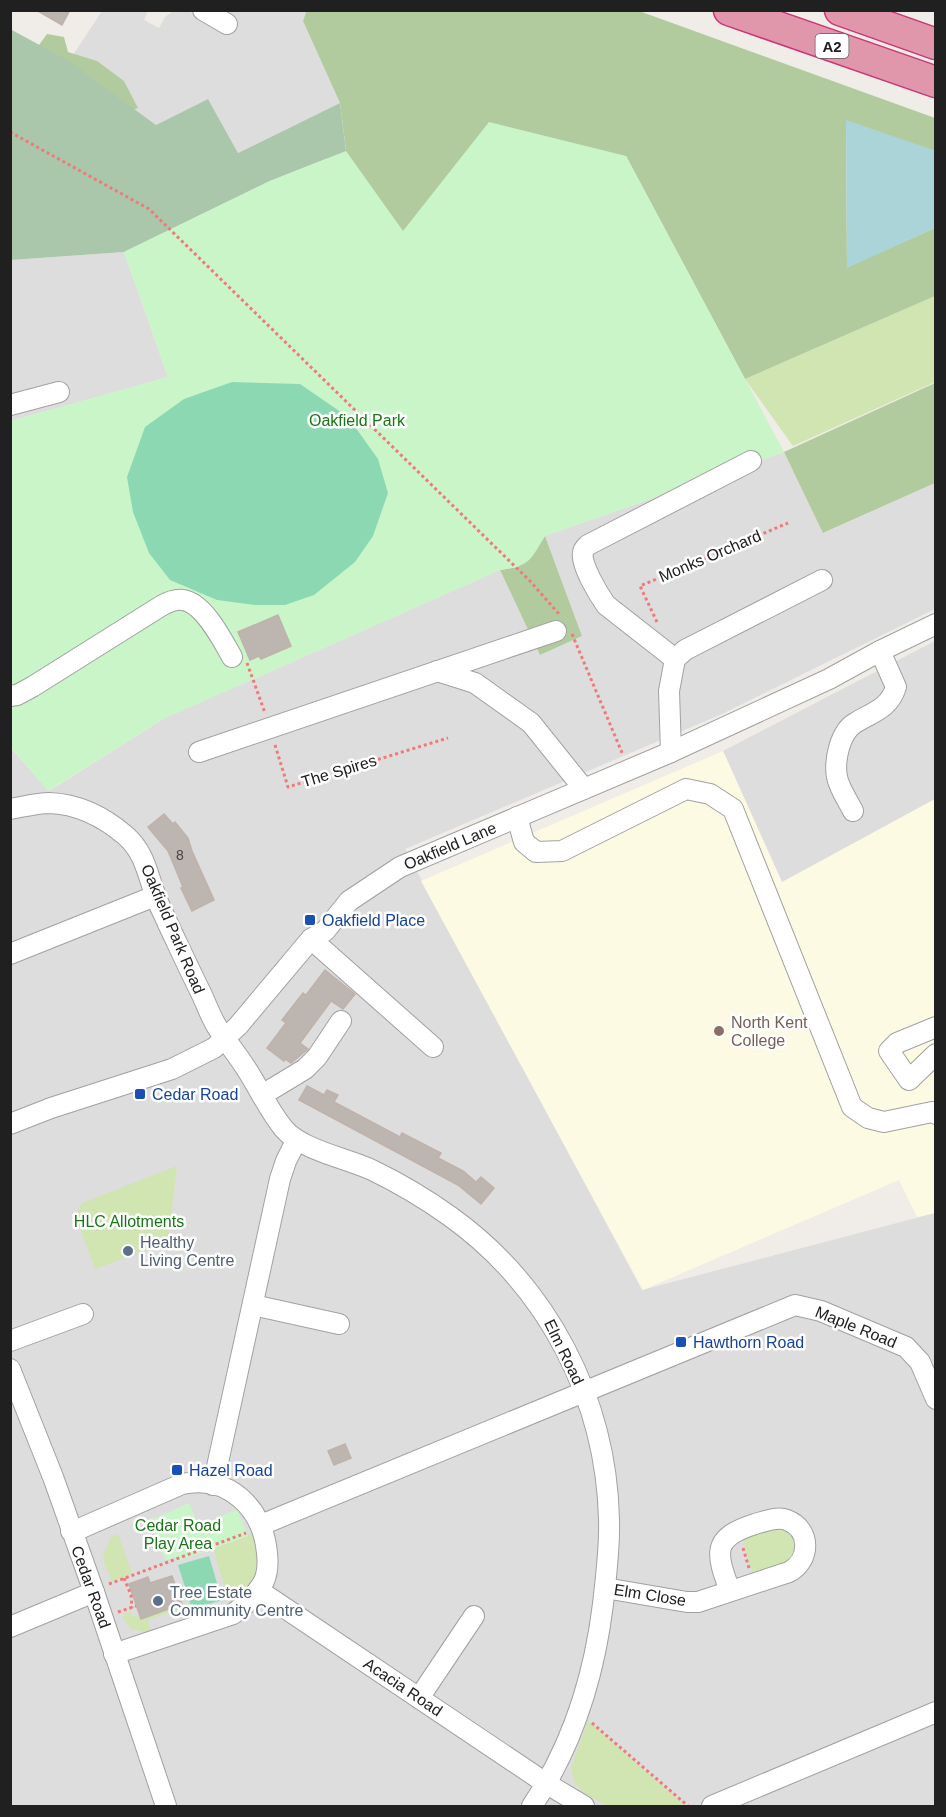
<svg xmlns="http://www.w3.org/2000/svg" width="946" height="1817" viewBox="0 0 946 1817" font-family="Helvetica,sans-serif">
<style>
.residential{fill:#dedddd}
.education{fill:#fdfae3}
.grass{fill:#d0e5b2}
.forest{fill:#b1cb9f}
.cemetery{fill:#aac7ac}
.park{fill:#c9f5c9}
.pitch{fill:#8cd8b3}
.water{fill:#abd4d9}
.building{fill:#bdb5b0;stroke:#c0b2ab;stroke-width:1.5}
.lines{fill:none;stroke-linecap:round;stroke-linejoin:round}
.minor-casing{stroke:#a1a1a1;stroke-width:22}
.highway-casing{stroke:#cd3578;stroke-width:33}
.path{stroke:#ee7a79;stroke-width:3;stroke-dasharray:3 3;stroke-linecap:butt}
.minor{stroke:#fff;stroke-width:20}
.highway{stroke:#e096ab;stroke-width:30}
.transit-dot{fill:#1a4fb4;stroke:#fff;stroke-width:2}
.education-dot{fill:#8d6e63;stroke:#fff;stroke-width:2}
.service-dot{fill:#5c6f8a;stroke:#fff;stroke-width:2}
.labels{text-anchor:middle;dominant-baseline:central;stroke-width:5;stroke-linejoin:round;paint-order:stroke}
.number-label{font-size:14px;fill:#474544}
.shield{fill:#fff;stroke:#636363;stroke-width:1.5}
.shield-label{font-size:15px;font-weight:bold;fill:#202020}
.park-label{font-size:16px;fill:#177715;stroke:#fff}
.street-label{font-size:16px;fill:#202020;stroke:#fff}
.transit-label{font-size:16px;fill:#164399;stroke:#fff;text-anchor:start}
.education-label{font-size:16px;fill:#785e54;stroke:#fff;text-anchor:start}
.service-label{font-size:16px;fill:#4e5e75;stroke:#fff;text-anchor:start}
</style>
<rect width="100%" height="100%" fill="#f0ece7"/>
<g class="residential">
<path d="M199 10 307 11 303 21 340 103 238 153 208 99 156 125 69 61 102 11H148L144 20 159 28 165 17 173 11H187L195 14Z"/>
<path d="M124 252 168 377 11 421V260Z"/>
<path d="M784 452 824 533 935 483V609L722 714 405 849 642 1290 935 1213V1806H11L10 747 49 791 165 718 500 570 540 655 582 636 545 536Z"/>
<path d="M935 641V799L782 883 723 751Z"/>
</g>
<path class="education" d="M723 751 782 882 935 799V1213L917 1217 899 1180 643 1290 421 881Z"/>
<g class="grass">
<path d="M935 296V382L793 446 745 379Z"/>
<path d="M177 1166 168 1242 95 1269 75 1215 82 1203Z"/>
<path d="M762 1525 794 1527 799 1558 754 1581 741 1532Z"/>
<path d="M257 1532C260 1575 262 1576 230 1606L213 1548Z"/>
<path d="M118 1534 132 1573 112 1581C109 1572 101 1561 104 1552 107 1546 110 1545 109 1538Z"/>
<path d="M187 1603 188 1606 148 1620 151 1632 149 1633 131 1629 123 1618 124 1614 131 1612 133 1617 139 1615 141 1618Z"/>
<path d="M588 1721 680 1801 684 1806H608L582 1792 574 1782 571 1767Z"/>
</g>
<g class="forest">
<path d="M307 10 639 11 935 118V151L846 121 847 267 935 228V296L745 379 626 156 407 256 326 159 346 150 340 103 303 21Z"/>
<path d="M47 34 64 37 68 52 97 61 124 81 138 108 114 116 31 56Z"/>
<path d="M935 383V483L823 533 784 452Z"/>
<path d="M545 536 582 636 540 655 500 570 518 567Z"/>
</g>
<path class="cemetery" d="M10 29 69 61 156 125 208 99 238 153 340 103 346 151 270 181 124 252 11 260Z"/>
<g class="park">
<path d="M489 122 626 156 784 452 545 536C529 562 531 565 500 570L165 718 48 791 11 747 10 421 168 377 124 252 270 181 346 151 403 231Z"/>
<path d="M189 1503 199 1527 237 1509 248 1536 178 1561 176 1557 166 1560 149 1521Z"/>
</g>
<g class="pitch">
<path d="M232 382 300 384 348 417 378 459 388 493 373 536 355 562 314 595 285 605H255L217 600 170 580 149 553 133 512 127 477 145 427 184 399Z"/>
<path d="M209 1556 222 1600 192 1609 178 1565Z"/>
</g>
<path class="water" d="M846 120 936 151 935 228 847 268Z"/>
<g class="building">
<path d="M36 10H70L62 25Z"/>
<path d="M278 615 291 646 261 659 259 656 250 660 238 632Z"/>
<path d="M164 814 173 824 175 822 188 838 192 851 214 900 192 911 181 888 183 887 168 851 148 827Z"/>
<path d="M325 970 355 994 343 1009 331 1001 300 1043 308 1049 291 1063 285 1059 284 1061 267 1048 286 1023 282 1020 303 993 306 995Z"/>
<path d="M307 1086 324 1095 327 1090 338 1095 334 1102 400 1137 402 1133 441 1153 438 1158 463 1171 476 1182 481 1177 494 1188 481 1204 458 1185 299 1100Z"/>
<path d="M345 1444 351 1458 334 1465 328 1451Z"/>
<path d="M172 1576 182 1604 141 1619 129 1584 148 1577 150 1583Z"/>
</g>
<g class="lines">
<g class="minor-casing">
<g id="minor">
<path d="M203 10 227 24"/>
<path d="M10 405 59 392"/>
<path d="M675 659 606 605C599 595 580 564 583 553 583 549 585 548 588 545L751 461"/>
<path d="M437 671 475 683 531 723 584 789"/>
<path d="M10 696 17 695 32 687 161 606C168 602 175 599 183 600 204 603 223 641 232 657"/>
<path d="M199 752 556 631"/>
<path d="M671 752 669 691 675 659 685 650 822 580"/>
<path d="M10 809C23 807 37 803 49 803 79 804 104 817 126 836 144 852 147 872 155 894 158 904 164 914 168 924 179 947 190 971 202 995 207 1006 212 1020 219 1030 229 1045 240 1058 249 1073 260 1091 270 1112 284 1129 302 1150 346 1158 372 1170 399 1183 426 1199 451 1217 548 1287 606 1399 609 1519 610 1548 606 1576 603 1604 594 1678 573 1745 532 1806"/>
<path d="M853 811C848 801 839 788 837 777 834 760 840 732 855 723 873 712 889 709 896 687L880 651"/>
<path d="M517 817 524 842 536 852 562 851 686 789 710 794 733 809 852 1107 868 1118 884 1122 932 1112 936 1114"/>
<path d="M311 939 433 1047"/>
<path d="M10 954 155 896"/>
<path d="M936 1027 897 1043 889 1051 909 1080 936 1054"/>
<path d="M262 1095 305 1069 317 1057 341 1021"/>
<path d="M10 1124 51 1108 172 1069 214 1048 238 1026 311 939 325 931 349 901 400 867 671 752 829 679 880 651 936 624"/>
<path d="M253 1305 339 1324"/>
<path d="M10 1341 83 1314"/>
<path d="M10 1369 53 1477 94 1592 166 1806"/>
<path d="M213 1485 280 1179 286 1161 296 1141"/>
<path d="M261 1525 795 1305 821 1311 906 1347 920 1362 936 1399"/>
<path d="M71 1531 79 1529 182 1484C228 1474 263 1508 267 1553 268 1562 268 1572 264 1581 257 1595 246 1605 233 1614L114 1654"/>
<path d="M605 1588 687 1602H698L789 1572C810 1561 812 1530 787 1520 777 1516 766 1521 755 1524 711 1538 716 1553 730 1591"/>
<path d="M258 1590 547 1784 584 1806"/>
<path d="M10 1627 94 1592"/>
<path d="M419 1698 474 1616"/>
<path d="M712 1806 936 1712"/>
</g>
</g>
<g class="highway-casing">
<g id="highway">
<path d="M729 10 936 82"/>
<path d="M840 10 936 44"/>
</g>
</g>
<g class="path">
<path d="M10 132 149 209 530 581 559 614"/>
<path d="M657 622 640 586 788 523"/>
<path d="M572 634 623 755"/>
<path d="M247 663 265 713"/>
<path d="M275 745 288 787 448 738"/>
<path d="M743 1548 749 1568"/>
<path d="M124 1578 131 1595 132 1608"/>
<path d="M109 1584 246 1533"/>
<path d="M118 1612 136 1606"/>
<path d="M592 1723 688 1806"/>
</g>
<use href="#minor" class="minor"/>
<use href="#highway" class="highway"/>
</g>
<g class="transit-dot">
<rect x="304" y="914" width="12" height="12" rx="3"/>
<rect x="134" y="1088" width="12" height="12" rx="3"/>
<rect x="675" y="1336" width="12" height="12" rx="3"/>
<rect x="171" y="1464" width="12" height="12" rx="3"/>
</g>
<circle class="education-dot" cx="719" cy="1031" r="6"/>
<g class="service-dot">
<circle cx="128" cy="1251" r="6"/>
<circle cx="158" cy="1601" r="6"/>
</g>
<g class="labels">
<g class="number-label">
<text x="180" y="855">8</text>
</g>
<rect class="shield" x="815.5" y="34" width="33" height="24" rx="4.5"/>
<g class="shield-label">
<text x="832" y="46">A2</text>
</g>
<g class="park-label">
<text x="357" y="420">Oakfield Park</text>
<text x="129" y="1221">HLC Allotments</text>
<text x="178" y="1525">Cedar Road<tspan x="178" dy="18">Play Area</tspan></text>
</g>
<g class="street-label">
<text transform="translate(710 556) rotate(-23)">Monks Orchard</text>
<text transform="translate(339 771) rotate(-17)">The Spires</text>
<text transform="translate(450 846) rotate(-23)">Oakfield Lane</text>
<text transform="translate(173 929) rotate(67)">Oakfield Park Road</text>
<text transform="translate(856 1327) rotate(22)">Maple Road</text>
<text transform="translate(564 1352) rotate(64)">Elm Road</text>
<text transform="translate(91 1587) rotate(70)">Cedar Road</text>
<text transform="translate(650 1595) rotate(9)">Elm Close</text>
<text transform="translate(403 1687) rotate(34)">Acacia Road</text>
</g>
<g class="transit-label">
<text x="322" y="920">Oakfield Place</text>
<text x="152" y="1094">Cedar Road</text>
<text x="693" y="1342">Hawthorn Road</text>
<text x="189" y="1470">Hazel Road</text>
</g>
<g class="education-label">
<text x="731" y="1022">North Kent<tspan x="731" dy="18">College</tspan></text>
</g>
<g class="service-label">
<text x="140" y="1242">Healthy<tspan x="140" dy="18">Living Centre</tspan></text>
<text x="170" y="1592">Tree Estate<tspan x="170" dy="18">Community Centre</tspan></text>
</g>
</g>
<rect width="946" height="1817" fill="none" stroke="#202020" stroke-width="24"/>
</svg>
